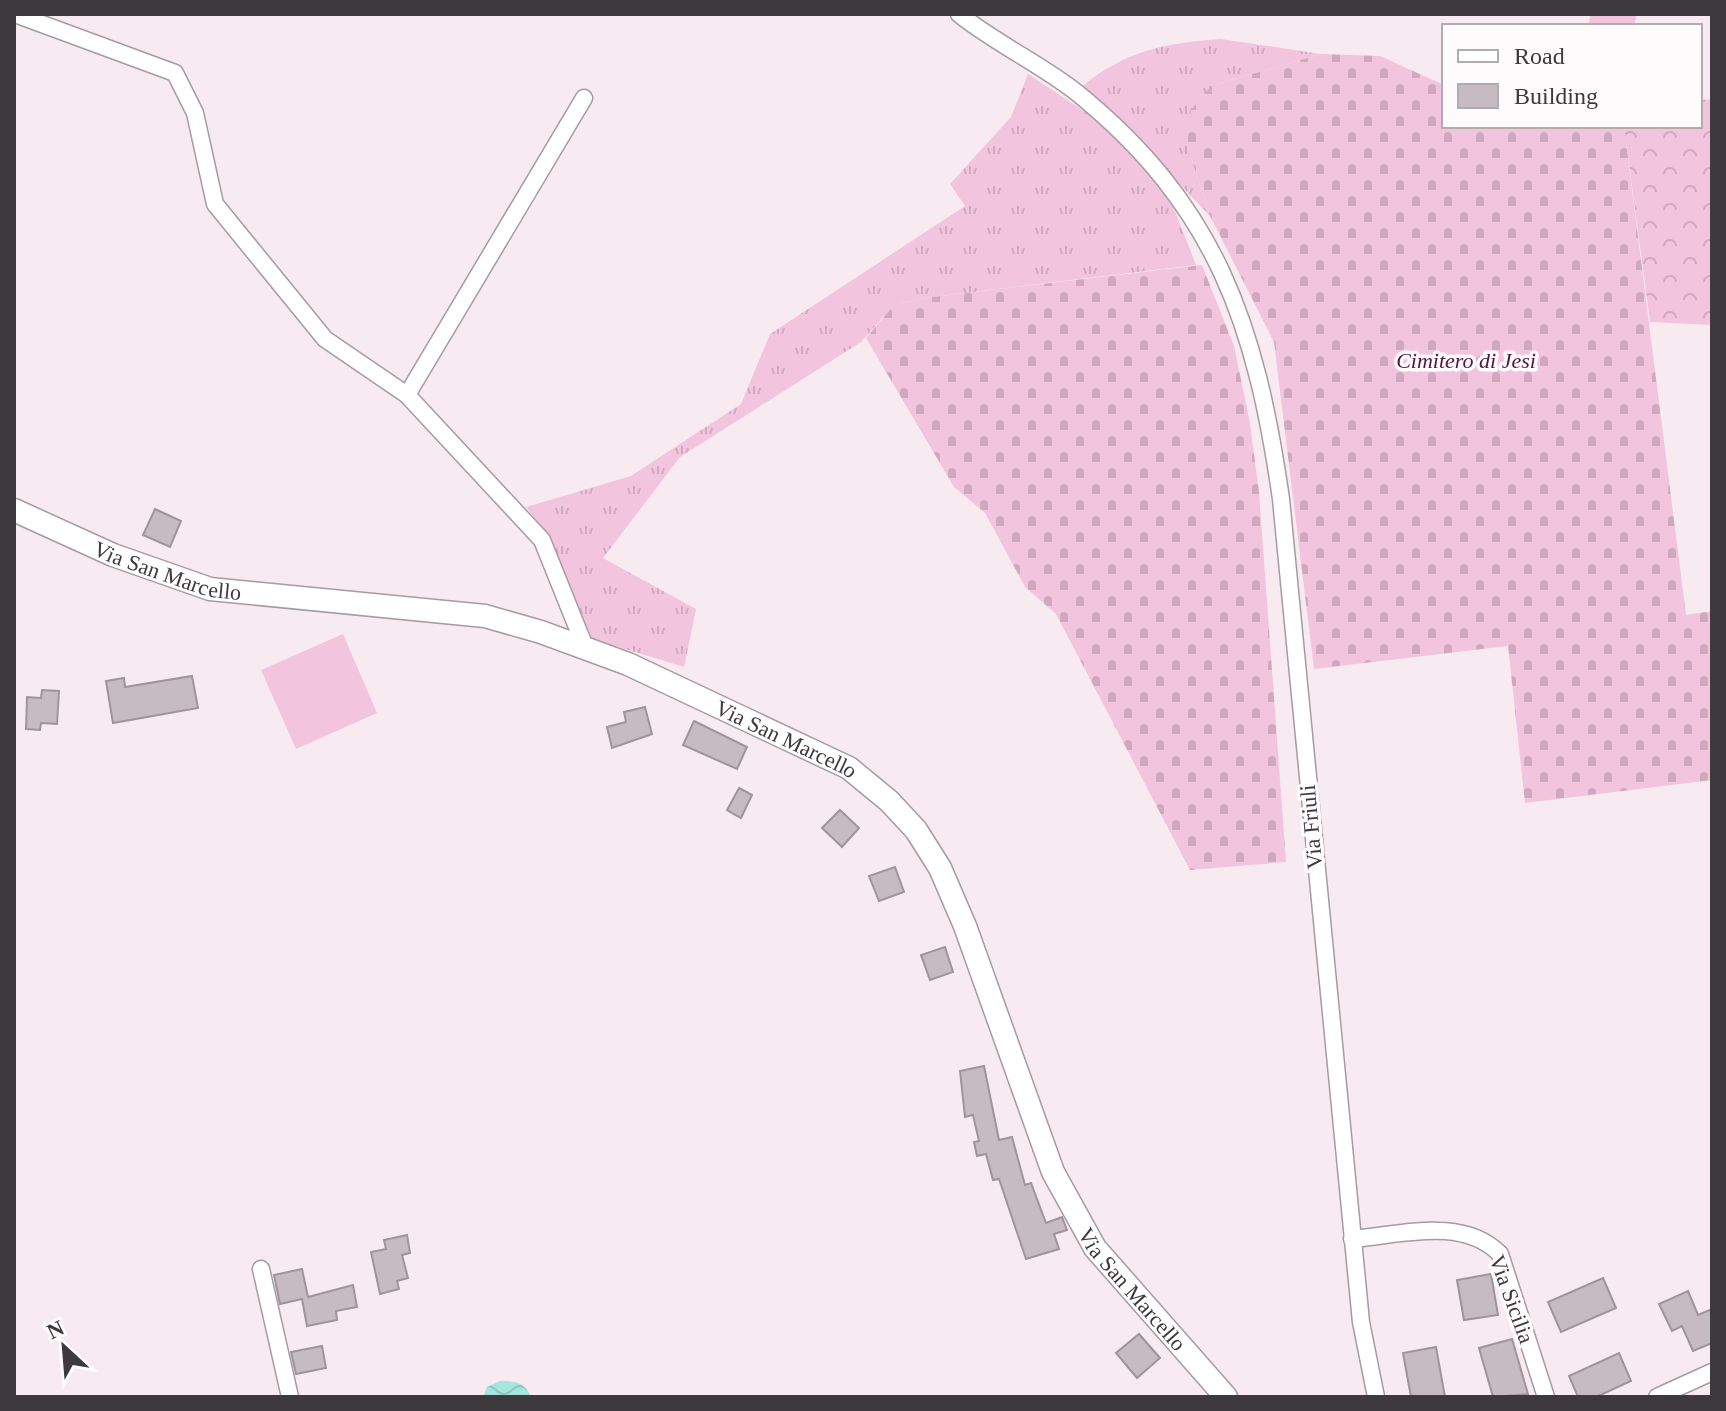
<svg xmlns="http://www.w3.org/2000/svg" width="1726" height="1411" viewBox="0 0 1726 1411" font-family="'Times New Roman',serif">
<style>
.grass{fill:url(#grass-tufts)}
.forest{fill:url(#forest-crowns)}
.cemetery{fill:url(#cemetery-stones)}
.pitch{fill:#f3c4de}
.water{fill:url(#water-waves)}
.building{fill:#c7bbc2;stroke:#a0949b;stroke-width:2}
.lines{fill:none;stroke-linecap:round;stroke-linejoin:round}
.street-casing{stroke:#a69ba1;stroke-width:19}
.secondary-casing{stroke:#a69ba1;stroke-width:25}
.street{stroke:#fff;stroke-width:16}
.secondary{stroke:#fff;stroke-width:22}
.labels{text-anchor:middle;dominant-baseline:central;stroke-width:7;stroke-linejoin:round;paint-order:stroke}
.park-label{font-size:22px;font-style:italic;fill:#4e173b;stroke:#fefbfc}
.street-label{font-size:22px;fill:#3e393c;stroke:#fefbfc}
</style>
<defs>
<pattern id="grass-tufts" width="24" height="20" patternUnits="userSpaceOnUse" patternTransform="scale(2)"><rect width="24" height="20" fill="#f3c4de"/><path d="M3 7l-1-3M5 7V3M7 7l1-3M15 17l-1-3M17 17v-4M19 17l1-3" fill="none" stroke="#d1a9bf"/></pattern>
<pattern id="forest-crowns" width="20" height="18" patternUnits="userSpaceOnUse" patternTransform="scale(2)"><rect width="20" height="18" fill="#f3c4de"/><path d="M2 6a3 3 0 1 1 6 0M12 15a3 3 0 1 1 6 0" fill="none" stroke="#d1a9bf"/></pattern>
<pattern id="cemetery-stones" width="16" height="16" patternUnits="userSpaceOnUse" patternTransform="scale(2)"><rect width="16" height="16" fill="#f3c4de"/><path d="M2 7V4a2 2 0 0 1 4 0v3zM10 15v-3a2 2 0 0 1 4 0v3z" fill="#d1a9bf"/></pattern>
<pattern id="water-waves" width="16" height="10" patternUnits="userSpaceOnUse" patternTransform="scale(2)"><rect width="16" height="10" fill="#a6e5de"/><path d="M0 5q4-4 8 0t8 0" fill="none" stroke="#90c5bf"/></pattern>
</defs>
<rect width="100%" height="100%" fill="#f7ebf1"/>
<g class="grass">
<path d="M1221 39 1321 54 1211 86 1187 145 1210 216 1142 145 1079 89C1124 51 1164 43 1221 39Z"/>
<path d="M1028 74 1105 125 1170 198 1196 265 924 298 893 306 861 342 680 457 603 558 696 609 684 667 586 637 550 538 526 507 631 476 741 404 770 334 965 206 950 184 1011 117Z"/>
</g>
<g class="forest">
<path d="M1590 14H1637L1634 26H1589Z"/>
<path d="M1712 99V325L1650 322 1624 126H1700V100Z"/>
</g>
<g class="cemetery">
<path d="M1321 54 1380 56 1444 85V126H1624L1686 615 1712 611V780L1525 803 1508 646 1314 669 1274 342 1210 216 1187 145 1191 110 1211 86Z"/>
<path d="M1202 265 1234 346 1250 423 1259 492 1286 862 1190 870 1056 614 1025 587 985 513 954 487 866 338 893 306 924 298Z"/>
</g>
<path class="pitch" d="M343 634 377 713 296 749 261 670Z"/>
<path class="water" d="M500 1381C515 1381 525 1382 531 1397H483L487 1387Z"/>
<g class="building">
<path d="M155 509 181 521 170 547 143 535Z"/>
<path d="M192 676 198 708 113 723 106 681 124 678 125 687Z"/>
<path d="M42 690 59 691 57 724 41 723 40 730 26 729 27 697 41 698Z"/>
<path d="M645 707 652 734 612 748 607 727 626 722 624 712Z"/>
<path d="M694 721 747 747 737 769 683 745Z"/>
<path d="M739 788 752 795 741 818 727 810Z"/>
<path d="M840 810 859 828 842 847 822 828Z"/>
<path d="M895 867 904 892 879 901 869 876Z"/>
<path d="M945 947 953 972 930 980 921 955Z"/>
<path d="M984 1066 999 1140 1012 1137 1025 1185 1031 1183 1046 1223 1062 1217 1067 1230 1054 1234 1059 1249 1026 1259 999 1179 993 1180 986 1154 977 1156 974 1142 979 1141 973 1115 965 1117 960 1071Z"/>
<path d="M407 1235 410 1253 402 1255 408 1278 397 1281 399 1289 380 1294 371 1252 386 1249 384 1240Z"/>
<path d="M302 1269 308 1297 353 1285 357 1307 336 1311 337 1320 307 1326 302 1299 280 1304 274 1275Z"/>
<path d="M1491 1274 1498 1315 1464 1320 1457 1280Z"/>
<path d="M1603 1278 1616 1308 1561 1332 1548 1302Z"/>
<path d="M1688 1291 1698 1315 1712 1309V1343L1693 1351 1682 1326 1672 1331 1659 1304Z"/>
<path d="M1139 1334 1160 1358 1137 1378 1116 1353Z"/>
<path d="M1512 1339 1528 1394 1493 1397 1479 1348Z"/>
<path d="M322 1346 326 1368 296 1374 291 1352Z"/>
<path d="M1436 1347 1445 1397H1411L1403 1353Z"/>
<path d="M1619 1353 1631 1381 1596 1397H1578L1569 1376Z"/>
</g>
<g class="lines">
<g class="street-casing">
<g id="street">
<path d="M15 14 175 73 195 113 215 204 325 339 407 395"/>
<path d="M959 14C995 43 1039 63 1076 92 1217 206 1256 325 1281 499L1361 1322 1376 1397"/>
<path d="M584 98 407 395 542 540 585 647"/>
<path d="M1352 1239C1400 1235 1463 1216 1500 1254L1546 1397"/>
<path d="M261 1269 290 1397"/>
<path d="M1657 1397 1712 1372"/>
</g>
</g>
<g class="secondary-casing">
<g id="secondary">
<path id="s1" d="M14 510 113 555 210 589 485 616 541 632 628 664 849 768 889 801 916 830 940 868 965 926 1053 1172 1095 1248 1226 1397"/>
</g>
</g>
<use href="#street" class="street"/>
<use href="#secondary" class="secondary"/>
</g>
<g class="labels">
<g class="park-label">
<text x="1466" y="360">Cimitero di Jesi</text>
</g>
<g class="street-label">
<text stroke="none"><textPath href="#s1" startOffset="166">Via San Marcello</textPath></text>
<text stroke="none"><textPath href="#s1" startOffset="814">Via San Marcello</textPath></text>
<text transform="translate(1311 827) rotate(-95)">Via Friuli</text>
<text stroke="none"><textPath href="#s1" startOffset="1486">Via San Marcello</textPath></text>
<text transform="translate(1512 1299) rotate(70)">Via Sicilia</text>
</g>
</g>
<rect width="1726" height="1411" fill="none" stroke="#3e393c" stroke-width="32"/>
<rect x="1442" y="24" width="260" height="104" fill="#fefbfc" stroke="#b1adaf" stroke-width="2"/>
<rect x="1458" y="50" width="40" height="12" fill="#ffffff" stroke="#b1adaf" stroke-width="2"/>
<text x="1514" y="64" font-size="24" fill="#3e393c">Road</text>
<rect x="1458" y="84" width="40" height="24" fill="#c7bbc2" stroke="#b1adaf" stroke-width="2"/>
<text x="1514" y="104" font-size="24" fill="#3e393c">Building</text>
<g transform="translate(64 1347) rotate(334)" stroke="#fefbfc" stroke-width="6" paint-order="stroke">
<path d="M0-6L14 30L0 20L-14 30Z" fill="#3e393c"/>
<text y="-12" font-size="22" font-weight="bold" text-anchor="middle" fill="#3e393c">N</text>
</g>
</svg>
